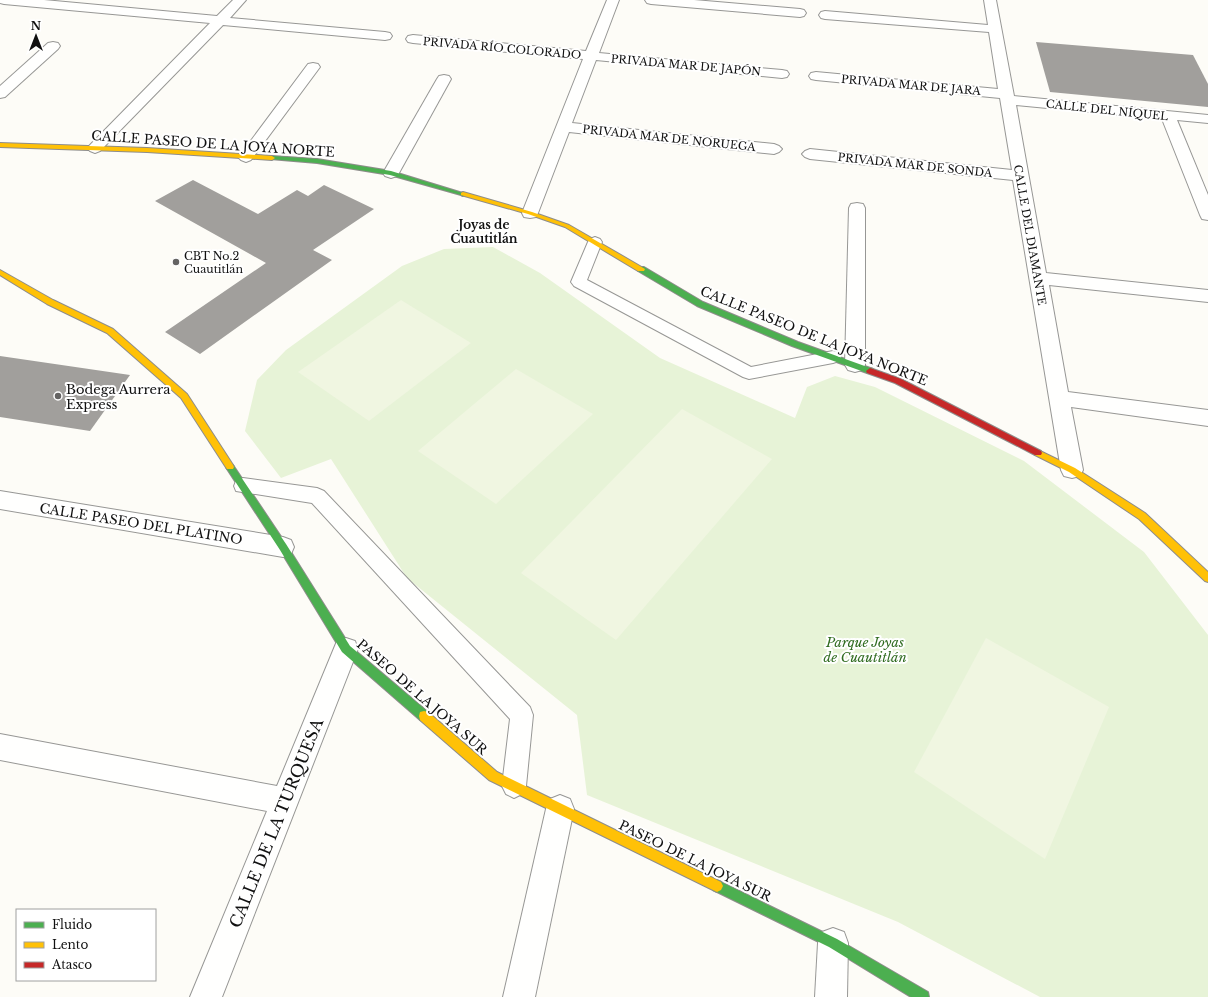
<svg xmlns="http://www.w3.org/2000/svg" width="1208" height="997" viewBox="0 0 1208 997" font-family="'Libre Baskerville',serif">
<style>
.green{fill:#e7f3d7}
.pitch{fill:#f0f6e1}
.building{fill:#a19f9c}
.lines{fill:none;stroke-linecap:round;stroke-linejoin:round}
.lane-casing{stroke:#979795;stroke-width:2}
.street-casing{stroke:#979795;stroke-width:2}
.fast-casing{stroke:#8e8d8b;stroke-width:2}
.slow-casing{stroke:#8e8d8b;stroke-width:2}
.jam-casing{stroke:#8e8d8b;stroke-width:2}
.lane{fill:#fffffe;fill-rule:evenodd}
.street{fill:#fffffe;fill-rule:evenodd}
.fast{fill:#4caf50;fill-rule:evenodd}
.slow{fill:#ffc107;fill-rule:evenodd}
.jam{fill:#c62828;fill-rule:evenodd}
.poi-dot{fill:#646362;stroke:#fff;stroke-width:1.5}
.labels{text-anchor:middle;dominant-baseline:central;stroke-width:4;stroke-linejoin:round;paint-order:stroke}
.far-street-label{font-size:11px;fill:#111;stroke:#fff}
.far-poi-label{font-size:11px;fill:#111;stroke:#fff;text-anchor:start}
.far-neighbourhood-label{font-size:12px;font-weight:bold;fill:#111;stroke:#fff}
.street-label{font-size:13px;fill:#111;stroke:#fff}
.poi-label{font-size:13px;fill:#111;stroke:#fff;text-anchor:start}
.park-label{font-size:13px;font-style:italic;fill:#2f6b1f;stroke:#fff}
.near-street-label{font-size:16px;fill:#111;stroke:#fff}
</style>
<rect width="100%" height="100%" fill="#fdfcf7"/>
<path class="green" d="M493 247 540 273 660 358 795 418 807 387 835 376 875 387 1024 461 1144 552 1208 635V997H1040L898 922 587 795 577 715 407 578 331 459 281 478 245 431 257 380 286 350 402 266 444 249Z"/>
<g class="pitch">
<path d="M401 300 471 343 369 421 298 372Z"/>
<path d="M516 369 593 414 496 504 418 451Z"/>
<path d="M682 409 772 459 616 640 521 573Z"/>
<path d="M986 638 1109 707 1045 859 914 772Z"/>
</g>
<g class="building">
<path d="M1036 42 1193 55 1208 84V107L1050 92Z"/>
<path d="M193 180 258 214 297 190 308 196 324 185 374 209 313 250 332 260 200 354 165 332 266 263 155 201Z"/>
<path d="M0 356 130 375 90 431 0 417Z"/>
</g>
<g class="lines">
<g class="lane-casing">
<g id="lane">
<path d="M595 237 600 239 602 242 587 280 751 367 833 351 839 353 841 357 839 361 833 363 749 379 743 377 574 286 571 282 588 242 590 239Z"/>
<path d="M243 478 317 488 324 491 530 707 533 715 526 786 522 794 514 798 506 794 502 786 510 719 312 503 236 491 234 486 236 481Z"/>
</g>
</g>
<g class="street-casing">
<g id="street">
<path d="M0 0H44L217 16 233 0H246L230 18 385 32 390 33 392 36 390 39 385 40 223 25 100 151 95 153 90 151 87 148 90 145 210 23 4 4 0 3Z"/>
<path d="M607 0H619L599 53 782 70 787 71 789 74 787 77 782 78 596 60 572 123 774 144 779 146 782 149 779 152 774 154 569 132 538 213 536 217 530 218 524 217 522 213 583 59 413 43 408 42 406 39 408 36 413 35 586 51Z"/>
<path d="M645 0H694L800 9 804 10 806 13 804 16 800 17 651 4 647 3Z"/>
<path d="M984 0H996L1014 96 1208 115V123L1177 120 1208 195V220L1202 219 1200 215 1162 119 1016 105 1046 273 1208 290V302L1049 285 1068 392 1208 410V426L1071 407 1083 470 1080 476 1072 478 1064 476 1061 470 1013 180 810 159 805 157 802 154 805 151 810 149 1012 170 1000 98 816 80 811 79 809 76 811 73 816 72 998 89 989 32 825 19 821 18 819 15 821 12 825 11 988 25Z"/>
<path d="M53 42 58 43 60 46 58 49 5 97 0 98V86L48 43Z"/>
<path d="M313 63 318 64 320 67 251 160 246 162 241 160 238 157 241 154 308 64Z"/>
<path d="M444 75 449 76 451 79 399 173 397 176 391 178 385 176 383 173 437 79 439 76Z"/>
<path d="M857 203 863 204 865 208V365L862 370 855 372 848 370 845 365 849 208 851 204Z"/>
<path d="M0 491 283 537 291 540 294 547 291 554 283 557 0 509Z"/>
<path d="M346 638 355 641 358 649 222 997H190L267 811 0 760V734L277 786 337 641Z"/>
<path d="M560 795 570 799 574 809 535 997H503L546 809 550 799Z"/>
<path d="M833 928 844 932 848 943 847 997H815L818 943 822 932Z"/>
</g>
</g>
<g class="fast-casing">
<g id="fast">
<path d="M272 156 317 159 391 171 466 194 463 196 461 195 390 175 317 163 270 159V157Z"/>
<path d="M638 267H644L703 302 798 342 873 369 874 371 873 373H867L792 346 697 306 638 271Z"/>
<path d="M230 464 233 465 286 544 350 646 428 712 429 716 428 720 424 721 420 720 342 652 280 550 227 469 226 467 227 465Z"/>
<path d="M717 880 837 939 928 992 929 997H911L829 947 713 890 711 886 713 882Z"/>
</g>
</g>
<g class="slow-casing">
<g id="slow">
<path d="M0 143 147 148 272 156 275 158 272 160 147 152 0 147Z"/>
<path d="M463 192 532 212 569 225 645 269 644 271H638L565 227 528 214 461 195V193Z"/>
<path d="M0 270 53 300 113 329 187 394 233 465 234 467 233 469H227L181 398 107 333 47 304 0 275Z"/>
<path d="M1038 450 1075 468 1145 513 1208 572V582L1205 581 1139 519 1069 472 1035 455 1034 453 1035 451Z"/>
<path d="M424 711 428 712 497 772 721 882 723 886 721 890 717 892 713 890 489 780 420 720 419 716 420 712Z"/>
</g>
</g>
<g class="jam-casing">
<path id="jam" d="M870 368 901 379 1041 451 1042 453 1041 455H1035L895 383 867 373 866 371Z"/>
</g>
<use href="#lane" class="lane"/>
<use href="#street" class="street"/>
<use href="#fast" class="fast"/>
<use href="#slow" class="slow"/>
<use href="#jam" class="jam"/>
</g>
<g class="poi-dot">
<circle cx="176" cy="262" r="4"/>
<circle cx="58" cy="396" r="4"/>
</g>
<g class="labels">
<g class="far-street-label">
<text transform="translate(502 48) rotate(5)">PRIVADA RÍO COLORADO</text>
<text transform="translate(686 65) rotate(5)">PRIVADA MAR DE JAPÓN</text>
<text transform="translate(911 85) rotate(5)">PRIVADA MAR DE JARA</text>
<text transform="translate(1107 110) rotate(6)">CALLE DEL NÍQUEL</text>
<text transform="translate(669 138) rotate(6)">PRIVADA MAR DE NORUEGA</text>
<text transform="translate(915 165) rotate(6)">PRIVADA MAR DE SONDA</text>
<text transform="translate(1030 235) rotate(80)">CALLE DEL DIAMANTE</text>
</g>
<g class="far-poi-label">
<text x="184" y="256">CBT No.2<tspan x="184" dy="13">Cuautitlán</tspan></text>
</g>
<g class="far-neighbourhood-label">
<text x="484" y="224">Joyas de<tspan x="484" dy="14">Cuautitlán</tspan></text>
</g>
<g class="street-label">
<text transform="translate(213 144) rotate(4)">CALLE PASEO DE LA JOYA NORTE</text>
<text transform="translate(814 336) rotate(22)">CALLE PASEO DE LA JOYA NORTE</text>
<text transform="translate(141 524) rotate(9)">CALLE PASEO DEL PLATINO</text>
<text transform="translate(422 697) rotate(41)">PASEO DE LA JOYA SUR</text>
<text transform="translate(695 861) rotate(26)">PASEO DE LA JOYA SUR</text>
</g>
<g class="poi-label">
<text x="66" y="389">Bodega Aurrera<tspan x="66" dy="15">Express</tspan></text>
</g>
<g class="park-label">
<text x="865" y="642">Parque Joyas<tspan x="865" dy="15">de Cuautitlán</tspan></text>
</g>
<g class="near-street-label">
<text transform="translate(276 823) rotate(-68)">CALLE DE LA TURQUESA</text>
</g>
</g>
<rect x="16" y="909" width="140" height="72" fill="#ffffff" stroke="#a0a0a0"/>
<rect x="24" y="922" width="20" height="6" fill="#4caf50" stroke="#a0a0a0"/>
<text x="52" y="929" font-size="12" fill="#111111">Fluido</text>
<rect x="24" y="942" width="20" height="6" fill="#ffc107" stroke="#a0a0a0"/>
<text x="52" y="949" font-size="12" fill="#111111">Lento</text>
<rect x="24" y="962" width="20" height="6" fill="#c62828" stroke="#a0a0a0"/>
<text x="52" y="969" font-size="12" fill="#111111">Atasco</text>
<g transform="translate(36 36)" stroke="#ffffff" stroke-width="3" paint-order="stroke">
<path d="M0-3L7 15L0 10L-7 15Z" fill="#111111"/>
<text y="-6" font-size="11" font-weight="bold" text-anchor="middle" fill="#111111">N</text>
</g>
</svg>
